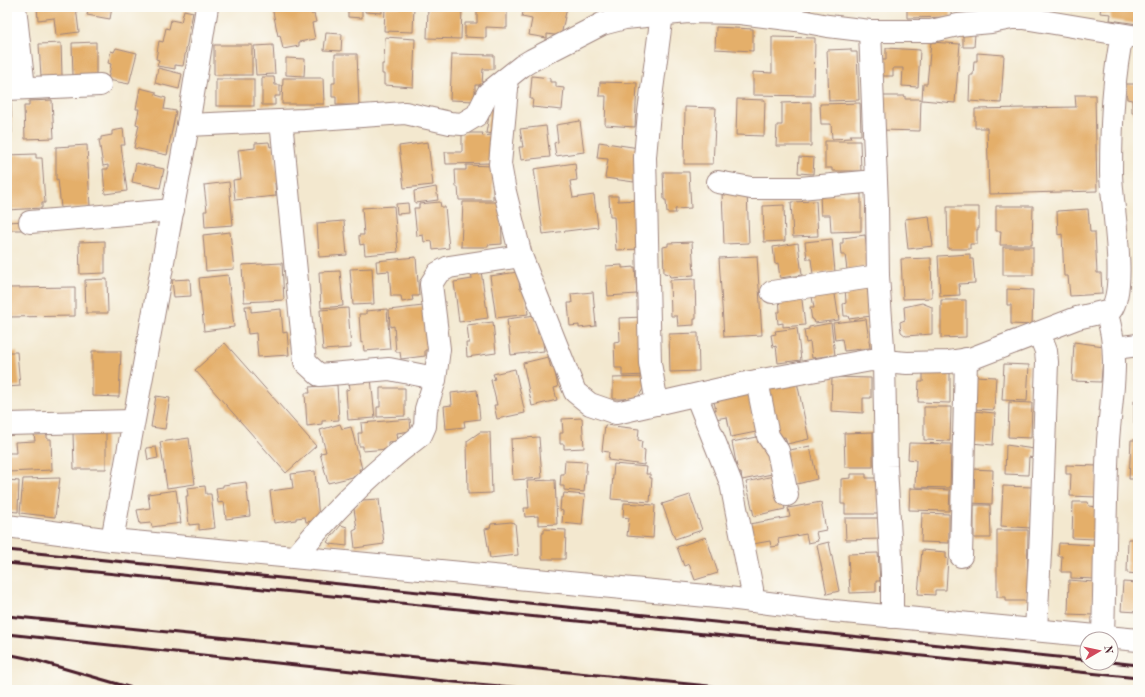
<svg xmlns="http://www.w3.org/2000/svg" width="1145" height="697" viewBox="0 0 1145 697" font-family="'Old Standard TT',serif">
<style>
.building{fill:#e4af6a}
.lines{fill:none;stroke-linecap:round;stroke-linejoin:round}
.minor-casing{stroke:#9e847d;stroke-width:24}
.minor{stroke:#fff;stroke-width:22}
.rail{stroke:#4a1f2b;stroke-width:3}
</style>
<rect width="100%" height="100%" fill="#fdfcf7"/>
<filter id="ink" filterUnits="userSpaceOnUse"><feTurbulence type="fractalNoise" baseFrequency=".025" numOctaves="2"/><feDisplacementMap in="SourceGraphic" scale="8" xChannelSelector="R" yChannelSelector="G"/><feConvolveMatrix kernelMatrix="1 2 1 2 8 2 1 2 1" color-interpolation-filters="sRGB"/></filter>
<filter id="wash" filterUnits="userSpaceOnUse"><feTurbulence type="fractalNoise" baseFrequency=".012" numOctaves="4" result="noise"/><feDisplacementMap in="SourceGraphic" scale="16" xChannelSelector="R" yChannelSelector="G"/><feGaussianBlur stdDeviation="0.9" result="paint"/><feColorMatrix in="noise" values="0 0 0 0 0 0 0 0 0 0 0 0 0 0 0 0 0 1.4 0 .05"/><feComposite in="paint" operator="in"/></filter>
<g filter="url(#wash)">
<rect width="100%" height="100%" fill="#f3e8cf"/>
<g id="blocks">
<g class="building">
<path d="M37 7H76L79 32 56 35 54 18 38 20Z"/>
<path d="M89 7H112L110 19 87 15Z"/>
<path d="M272 7H310L311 14H314L316 22 312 23 315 39 299 42V46L283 49 280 35 278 36Z"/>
<path d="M348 7H362V18L348 17Z"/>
<path d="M365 7H382V13L365 12Z"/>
<path d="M385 7H414L413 32 384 31Z"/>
<path d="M428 7H462L461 39 427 38Z"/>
<path d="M477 7H507V28L486 27V38L465 37V23H477Z"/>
<path d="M524 7H567L561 36 547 34V38L529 35 532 19 522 17Z"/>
<path d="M792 7H811L810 11Z"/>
<path d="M907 7H951V17L907 18Z"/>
<path d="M959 7H988V10L959 8Z"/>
<path d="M1101 7H1138V24L1110 20 1111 14 1100 13Z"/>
<path d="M184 10 193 12 183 66 175 65V69L157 66 159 60 156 59 159 41 163 42 166 28 169 29 171 20 181 22Z"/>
<path d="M7 25 13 73 7 74Z"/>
<path d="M716 27 753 29V51L715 49Z"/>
<path d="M326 33 342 34 341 51 324 50Z"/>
<path d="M963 34H975L974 47H963Z"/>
<path d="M385 37 415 39 413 87 384 85V74H382V64H384Z"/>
<path d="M772 37 815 38 814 96 753 95V72L772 73Z"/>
<path d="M96 42V76H73L72 43Z"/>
<path d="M931 42 960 44 955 103 922 100 923 84H927Z"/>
<path d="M61 43 62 76 41 77 39 44Z"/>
<rect x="214" y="45" width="38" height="30"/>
<path d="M273 45 275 74 256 75 254 46Z"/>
<path d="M116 48 137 53 129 84 108 80 111 64 108 63 111 51 114 52Z"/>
<path d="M886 48 920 50 918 87 902 86 903 68H893V76H882V60H886Z"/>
<path d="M851 49V52H857L859 100 829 101 827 50Z"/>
<path d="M977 53 1004 55 1001 103 969 101 970 75H973L974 61H977Z"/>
<path d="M335 54H357L359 105H336V97H332V83H335Z"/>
<path d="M452 54 494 55V69H483L482 85H475V101L450 100Z"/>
<path d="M286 58 305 59 304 76 286 75Z"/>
<path d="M158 68 182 74 179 89 155 83Z"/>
<path d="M532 76 550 78V82H556V87L564 88 562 110 532 107 533 99H530Z"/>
<path d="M262 77H274L275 85H280V96H275V105H262Z"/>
<path d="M283 78H323L324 104H282Z"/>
<rect x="216" y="79" width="38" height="27"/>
<path d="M600 82 637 83 635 127 605 125 606 96H599Z"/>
<path d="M1126 84H1138V113H1132V100L1127 99Z"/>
<path d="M140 88 156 92V95L166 98 164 109 176 111 167 155 134 148 139 125 136 124 139 109H136Z"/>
<path d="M1075 95H1095L1097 191 989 194 987 128H975V109L1076 107Z"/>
<path d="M883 96H905V99H921L920 131 882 130Z"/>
<path d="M492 99 500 101 494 134 486 133Z"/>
<path d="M737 99 765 100 764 136 736 135Z"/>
<path d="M52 100 54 138 25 139 24 106H29V101Z"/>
<path d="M7 102H11L12 133H7Z"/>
<path d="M811 102V146H776L777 125H782V103Z"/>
<path d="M860 103 861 135H850L851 138 832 139 831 124H821L820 104Z"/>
<path d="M685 107 716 108 713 164H684Z"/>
<path d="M580 121 584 152 556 156 554 143 558 142 556 125Z"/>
<path d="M546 126 550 157 521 160 519 147H523L520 129Z"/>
<path d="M123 129 125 145H121L127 191 105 194 103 169H108V165L103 166 99 140H101V137L112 135V131Z"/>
<path d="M462 133H483L482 136 492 135 493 163 446 164 445 152H462Z"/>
<path d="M825 141H860L861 171H832V168H825Z"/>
<path d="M269 142 270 147 274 146 278 182 275 183 276 196 235 200 233 180 241 179 238 150 255 148V143Z"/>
<path d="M428 142 433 185 404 188 399 146Z"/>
<path d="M599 142 639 148 634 182 605 178 608 159 597 158Z"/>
<path d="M87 145 90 207 61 208 58 179 56 180V147Z"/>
<path d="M36 154V158H42L45 203H42V208L7 210V155Z"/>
<path d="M799 157 814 158 813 174 798 173Z"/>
<path d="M136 163 164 169 160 188 132 182Z"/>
<path d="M575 163 577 180 570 181 573 198 594 195 598 227 543 234 534 169Z"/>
<path d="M466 165 493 166V200H459L458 187H456L455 170H466Z"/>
<path d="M663 172H689L691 208 675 209 676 213H667L666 200H664Z"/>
<path d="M229 182 233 225 205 227 204 211H207L204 185Z"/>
<path d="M436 187 438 200 415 203 414 191Z"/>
<path d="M722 192H747L749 243 724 244Z"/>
<path d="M861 194V231L831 232 830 215H821L820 195Z"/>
<path d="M609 196H618V201L638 200 640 249 616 250 614 217H610Z"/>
<path d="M816 201 818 236 793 237 791 202Z"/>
<path d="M440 202 441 207H445L449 248 433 250 432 241 424 242 423 235 417 236 414 208H419V204Z"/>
<path d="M463 202H501L502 244 488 245V247H461Z"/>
<path d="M408 203 409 213 397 214 396 204Z"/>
<path d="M784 205 785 241 764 242 763 206Z"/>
<path d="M394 206 398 252 365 255 364 244 360 245 359 238V235H364L362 208Z"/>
<path d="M996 206H1033L1032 245H1000L1001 231H996Z"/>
<path d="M947 207H979V229H977V244H970V249H948Z"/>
<path d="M1088 209 1090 232H1095L1097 273H1101L1102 294 1070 296 1068 276H1064L1062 234 1058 235 1057 211Z"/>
<path d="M929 216 933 246 908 249 905 219Z"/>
<path d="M24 221V230H7V222Z"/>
<path d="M344 221 347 255 319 257 317 223Z"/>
<path d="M230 232 234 269 206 271 203 235Z"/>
<path d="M865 235 869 267 847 270 845 255H841L840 243H843V238Z"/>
<path d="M832 239 835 272 813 274 811 259H807L805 242Z"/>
<path d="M105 241V273L80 274 79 242Z"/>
<path d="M692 242 694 275 670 277 669 274 664 273 663 247 668 246V243Z"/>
<path d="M798 243 802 275 780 278 778 263 775 264 773 247Z"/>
<rect x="1003" y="247" width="30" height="28"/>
<path d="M970 254V259H973L975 283 959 284 960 295 940 296 938 256Z"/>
<path d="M757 256 762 335 724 337 719 258Z"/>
<path d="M416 257 419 296H412L413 300 402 302 401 296H391L389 271 377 272 376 261Z"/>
<path d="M931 258 932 298 903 299 901 259Z"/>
<path d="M282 263 284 300 244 302 242 265Z"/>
<path d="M622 265V268L635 267 637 294 608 296 606 266Z"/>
<path d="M372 268 374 304 353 305 350 269Z"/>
<path d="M340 271 343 306 321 308 319 272Z"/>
<path d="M481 271 488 318 459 322 454 282 472 279 471 272Z"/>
<path d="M518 272 520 289 525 288 528 314 496 318 490 276Z"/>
<path d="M228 275 234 327 204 331 199 278Z"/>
<path d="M107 279 108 313H86L85 280Z"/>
<path d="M190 279 191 296 174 297 172 280Z"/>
<path d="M695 279 696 319H694V325L678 326 677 316H671L670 280Z"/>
<path d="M867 285 871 316 849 319 848 316H844L843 304 846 303 845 287Z"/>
<path d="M75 287V316L9 317V288Z"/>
<path d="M834 288 839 320 815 323 814 320H812L810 308H814L811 291Z"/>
<path d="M1007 289 1033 290 1032 325 1011 324V305H1007Z"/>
<path d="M593 292 596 326 579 328V325L570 326 568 303H572L571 294Z"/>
<path d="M801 292 805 325 783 327V323L778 324 777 312H780L779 295Z"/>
<path d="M941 300H966V337L941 338Z"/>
<path d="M922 303 932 307V334L906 336 901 332 900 322 905 320 904 307Z"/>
<path d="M245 306H251V312L281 309 283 333 287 332 289 355 258 357 256 333 248 334Z"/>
<path d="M423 306 428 350H425V356L401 359 400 352H396L394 326 390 327 389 310Z"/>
<path d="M348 308 351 348 323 350 320 310Z"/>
<path d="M387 309 390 349 364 351 363 342 361 343 359 314H366V311Z"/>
<path d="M535 315 538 334H542L544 351 511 355 507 319Z"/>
<path d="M644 317 647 375 622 376V368H615L614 342 620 341 619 318Z"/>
<path d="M866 319 870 348 844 351 842 339 835 340 833 323Z"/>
<path d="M493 322 496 353 467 357 466 343H469L467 325Z"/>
<path d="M831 323 835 355 812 358 810 342 806 343 804 330 809 329V327Z"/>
<path d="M797 328 801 360 778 363 776 346 773 347 771 335 776 334 775 331Z"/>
<path d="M698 333 699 371 670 372 669 334Z"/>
<path d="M1074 342 1104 346 1101 382 1072 381Z"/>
<path d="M225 343 316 446 286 473 195 370Z"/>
<path d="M92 351H121L119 397 92 396Z"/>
<path d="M7 352H17L20 386 7 387Z"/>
<path d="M548 357 551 368H554L558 387 554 388 557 400 532 406 523 363Z"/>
<path d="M1004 364 1029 365 1027 401 1002 400Z"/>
<path d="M515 369 525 413 497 419 494 405H497L491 380 495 379 493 374Z"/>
<path d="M923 373H950V403L918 402 919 382H923Z"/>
<path d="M974 376 996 377 994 410 973 409Z"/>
<path d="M646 377V384L637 399H613V378Z"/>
<path d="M832 377 871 378V398H863V413L831 411Z"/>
<path d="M371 378 375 418 348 420 346 390 350 389 349 381Z"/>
<path d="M797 382 809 439 787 444 785 437 776 439 767 388Z"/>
<path d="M337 385 339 420 322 421V424L307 426 305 393H310L309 387Z"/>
<path d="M380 388H405V416L377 417V407H380Z"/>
<path d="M477 390 480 419 464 421 465 427 446 429 444 406 452 405 451 393Z"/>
<path d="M748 391 756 432 731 437 727 417 715 419 713 410H716L713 398Z"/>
<path d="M156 396 170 398 165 429 151 427Z"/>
<path d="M1134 401H1138V425L1134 423Z"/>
<path d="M1009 402 1032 403 1031 438 1008 437Z"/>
<path d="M924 407H951L950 441 924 440Z"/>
<path d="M973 411 995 413 993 445 971 443Z"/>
<path d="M582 418 584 448 564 449V444H560V433H563L562 419Z"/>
<path d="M410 419 411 431 397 433 398 441 388 442V449L363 451V446H359L358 433H362L361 423Z"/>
<path d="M340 424 342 429 351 427 362 469H359L361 475 328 483 320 453 326 452 320 430Z"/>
<path d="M605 425 639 429 638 440 642 441 641 449 645 450 644 465 608 460 609 452 602 451Z"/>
<path d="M106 432V469H74L73 433Z"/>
<path d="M480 432H490L492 493 468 494 467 441Z"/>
<path d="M873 432V467H845L844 433Z"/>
<path d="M34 434H47V439H51L52 470 8 472 7 453H16L15 442 35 441Z"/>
<path d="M539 437 542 478 513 480 511 439Z"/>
<path d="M757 437 758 443 764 442 767 448 772 474 742 480 741 473H738L732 442Z"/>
<path d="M189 438 195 484 167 488 160 442Z"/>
<path d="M1131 440H1138V479H1129Z"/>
<path d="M909 443 951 444 950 488 915 487 916 460 908 459Z"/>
<path d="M1006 445 1034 449 1033 458 1029 457 1028 475 1005 474Z"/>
<path d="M810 446 817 479 793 485 785 451Z"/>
<path d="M156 447 158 458 148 460 146 448Z"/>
<path d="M565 461 587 462 584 492 564 490V486H560L561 474H564Z"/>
<path d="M614 464 647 467 646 474H650V478H652L650 502 611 499Z"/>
<path d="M1066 465 1098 466 1096 497 1070 496 1071 474H1066Z"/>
<path d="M971 469 993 470 992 504 970 503Z"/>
<path d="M315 471 319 520 306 522 305 517 296 518V520L274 523 270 491 293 488 291 474Z"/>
<path d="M851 474H866V478H878V514H845V504H841V479L851 478Z"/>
<path d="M778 475 785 509 754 516 746 482Z"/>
<path d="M60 478 55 517 20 513 23 479Z"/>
<path d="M7 480 19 481 18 512 7 511Z"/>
<path d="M555 480 557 524 538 525V516L525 517 524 508H529L527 481Z"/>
<path d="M246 482 250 516 226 519 224 502 218 503 216 488 223 487V485Z"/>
<path d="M205 486 206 494H211L215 528 199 530V524L189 525 186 496H188L187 488Z"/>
<path d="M1003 486 1032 487 1030 528 1001 526Z"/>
<path d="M910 488 950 490 949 511 909 510Z"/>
<path d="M176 490 181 523 152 527 151 523 140 524 137 510 150 508 148 494Z"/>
<path d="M564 493 585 495 582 525 562 523 563 511 560 510 561 498H563Z"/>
<path d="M690 495 702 530 675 539 662 504Z"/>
<path d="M379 499 384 544 355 548 353 531 357 529 354 509 363 500Z"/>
<path d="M821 502 826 530 816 532 818 541 808 543 806 534 778 539 779 546 771 547 770 541 753 544 749 524 790 517 788 508Z"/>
<path d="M1073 502H1088L1089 506 1097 507 1095 539 1072 538Z"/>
<path d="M624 503 655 505 653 538 627 536 629 518 623 517Z"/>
<path d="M974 505H990L991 538H974Z"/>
<path d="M922 513 949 514V543L921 542Z"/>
<path d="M845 518H880L881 539 846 540Z"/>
<path d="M511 522 515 523 518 555 490 558 485 529 490 528 491 524Z"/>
<path d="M341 525 347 527V546L330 544 327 542Z"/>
<path d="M544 529 566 530 565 559H542V533H544Z"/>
<path d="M997 530H1028L1027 601H1006V597H997Z"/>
<path d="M706 537 718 573 695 580 689 564 684 566 677 547Z"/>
<path d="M1128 539H1138V574L1127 573Z"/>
<path d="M829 542 839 591 827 594 817 545Z"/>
<path d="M1059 543 1096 545 1094 579 1071 578V572H1061L1062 556H1058Z"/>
<path d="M922 550 946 552V558L948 559 946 590H935V595L918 594Z"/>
<path d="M878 553 880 581H876V592L850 593 848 554Z"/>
<path d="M1069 580 1094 582 1093 615 1068 614Z"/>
<path d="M1123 582 1138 583V612L1121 611Z"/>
</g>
</g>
</g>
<g filter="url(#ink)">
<use href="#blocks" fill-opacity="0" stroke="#9e847d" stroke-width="1"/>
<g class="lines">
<g class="minor-casing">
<g id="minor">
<path d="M15 7 24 88"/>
<path d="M870 31 877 205 878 276 884 361 886 466 892 574V617"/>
<path d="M505 80 507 89 500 164 505 192 521 256 575 392 590 404 616 413 751 382 871 360 907 363 949 362 970 359 1077 318 1111 310C1128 286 1111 203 1111 172 1111 128 1113 77 1122 35"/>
<path d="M7 89 100 85"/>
<path d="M281 121 305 362 319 375 389 369 435 378"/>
<path d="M188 125 304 120 405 113 450 123 462 124 477 115 488 93 522 66 532 60 602 24 625 18 688 12 740 13 796 20 828 26 870 31H931L958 25 991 22 1012 18H1024L1138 37"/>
<path d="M718 182 751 188H800L875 181"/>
<path d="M30 222 173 210"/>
<path d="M772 292 878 276"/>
<path d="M1115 348 1138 345"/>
<path d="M757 381 768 436 778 451 787 495"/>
<path d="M696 395 731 483 752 589V601"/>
<path d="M657 404 650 363 645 157 649 112 662 14"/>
<path d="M7 424 133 421"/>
<path d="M7 526 112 540 728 598 834 611 1138 640"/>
<path d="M112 540 188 125 207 7"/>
<path d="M296 556C333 511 374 470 421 435L425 426 426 409 435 380 439 349 431 284 438 273 449 267 521 256"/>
<path d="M961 556 966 359"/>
<path d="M1036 630 1041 533 1047 362 1046 351 1039 333"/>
<path d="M1103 635C1105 571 1105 506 1108 441 1111 397 1121 354 1106 312"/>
</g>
</g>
<use href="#minor" class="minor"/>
<g class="rail">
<path d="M7 550 1087 660"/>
<path d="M7 563 1138 678"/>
<path d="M7 616 749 690"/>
<path d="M7 634 454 682 547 690"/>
<path d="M7 654 31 659 132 688"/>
<path d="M1111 662 1138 665"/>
</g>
</g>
</g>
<rect width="1145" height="697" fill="none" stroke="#fdfcf7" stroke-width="24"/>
<g transform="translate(1099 651) rotate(81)"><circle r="19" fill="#fdfcf7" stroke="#b5a4a5"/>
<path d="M0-3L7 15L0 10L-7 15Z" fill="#d1495b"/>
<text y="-6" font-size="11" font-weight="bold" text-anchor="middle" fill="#4a1f2b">N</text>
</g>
</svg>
